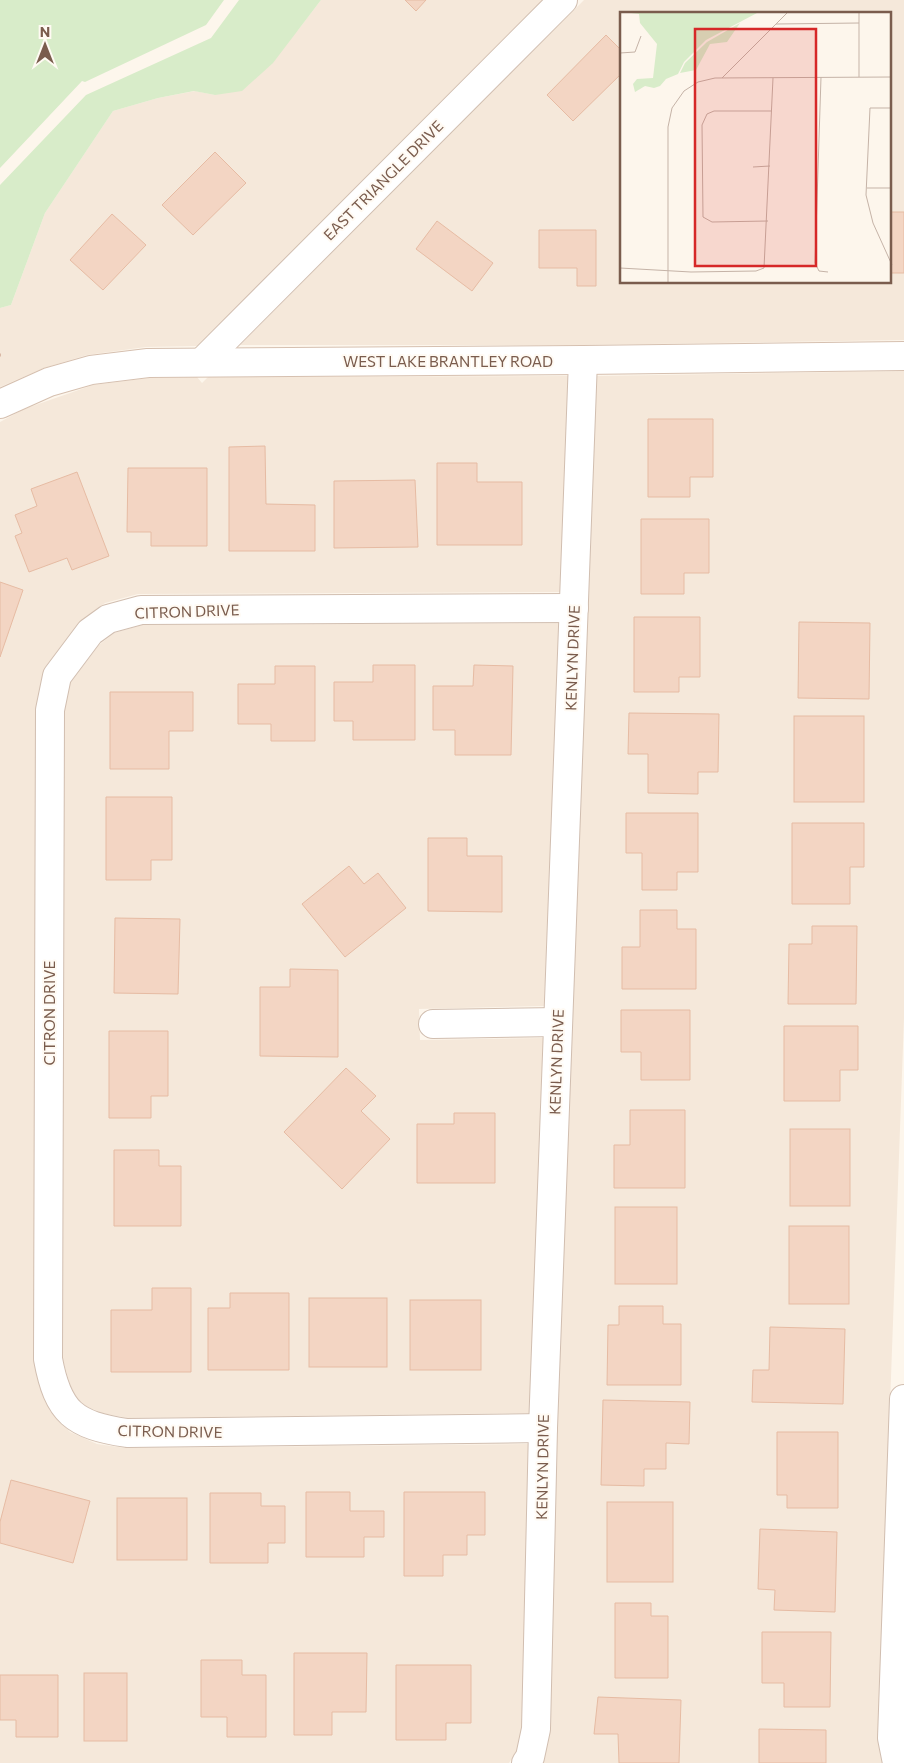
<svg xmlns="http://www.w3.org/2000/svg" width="904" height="1763" viewBox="0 0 904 1763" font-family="Commissioner,sans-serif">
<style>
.residential{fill:#f5e8da;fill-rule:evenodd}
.green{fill:#d8ecc9}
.building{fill:#f3d5c3;stroke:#e6bba3}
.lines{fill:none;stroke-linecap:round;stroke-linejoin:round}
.street-casing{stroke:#d1beb0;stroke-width:30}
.secondary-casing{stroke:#d6c0b0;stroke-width:30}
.path{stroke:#d9b8a5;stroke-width:3;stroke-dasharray:1 4;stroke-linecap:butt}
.street{stroke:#fff;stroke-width:28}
.secondary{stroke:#fff;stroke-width:28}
.labels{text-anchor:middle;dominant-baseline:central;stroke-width:4;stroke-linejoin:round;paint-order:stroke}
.street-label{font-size:15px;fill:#7a5c4d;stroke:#fffaf3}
.inset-road{fill:none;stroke:#c5b3a7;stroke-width:1}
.view{fill:#d62828;fill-opacity:0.15;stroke:#d62828;stroke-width:2.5}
.inset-edge{fill:none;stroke:#7a5c4d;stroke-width:2.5}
</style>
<rect width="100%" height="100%" fill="#fdf6ec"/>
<g class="residential">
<path d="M321 0H543L198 346 146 347 87 355 44 368 0 387V308L11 305 45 213 113 111 158 98 195 91 215 95 298 30Z"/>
<path d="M584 0H904V340L583 345H240ZM622 14H890V282H622Z"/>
<path d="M904 371V1018L878 1737 883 1763H542L550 1729 557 1428 596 376Z"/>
<path d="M569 376 561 592 138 594 105 603 80 622 46 666 36 710 35 1358 40 1388 50 1411 70 1432 97 1444 125 1448 528 1444 522 1727 517 1750 509 1763H0V422L24 409 93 385 149 378 197 377 202 383 208 377Z"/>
<path d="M560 623 544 1006 419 1009 420 1040 543 1038 530 1413 127 1418 102 1413 83 1405 72 1391 62 1357 64 712 70 683 99 645 114 633 142 625Z"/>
</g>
<g class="green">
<path d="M0 0H224L206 25 85 82 82 81 0 168Z"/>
<path d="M239 0H321L273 63 242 91 215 95 194 91 158 98 113 111 45 213 11 305 0 308V185L86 95 211 38Z"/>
</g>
<g class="building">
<path d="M405 0H426L416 11Z"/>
<path d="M606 35 622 51V73L573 121 547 95Z"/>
<path d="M215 152 246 183 193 235 162 205Z"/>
<rect x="890" y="212" width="14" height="61"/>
<path d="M112 214 146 245 103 290 70 260Z"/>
<path d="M437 221 493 263 472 291 416 249Z"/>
<path d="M539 230H596V286H577V268H539Z"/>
<path d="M648 419H713V477H690V497H648Z"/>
<path d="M265 446 266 504 315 505V551H229V447Z"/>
<path d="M437 463H477V482H522V545H437Z"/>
<path d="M128 468H207V546H151V532H127Z"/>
<path d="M77 472 109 556 72 570 67 558 29 572 15 536 22 533 15 515 37 506 31 489Z"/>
<path d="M415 480 418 547 334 548V481Z"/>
<path d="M641 519H709V573H684V594H641Z"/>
<path d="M0 582 23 590 0 657Z"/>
<path d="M634 617H700V677H679V692H634Z"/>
<path d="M799 622 870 623 869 699 798 698Z"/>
<path d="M373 665H415V740H353V721H334V682H373Z"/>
<path d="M474 665 513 666 511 755H455V730H433V686H473Z"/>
<path d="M275 666H315V741H271V724H238V684H275Z"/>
<path d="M110 692H193V731H169V769H110Z"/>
<path d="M629 713 719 714 718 772H698V794L648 793V754H628Z"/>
<rect x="794" y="716" width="70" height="86"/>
<path d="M106 797H172V860H151V880H106Z"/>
<path d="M626 813H698V872H677V890H642V853H626Z"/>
<path d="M792 823H864V867H850V904H792Z"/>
<path d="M428 838H467V856H502V912L428 911Z"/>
<path d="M349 866 364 884 378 873 406 908 345 957 302 904Z"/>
<path d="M640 910H677V929H696V989H622V947H640Z"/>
<path d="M115 918 180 919 178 994 114 993Z"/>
<path d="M812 926H857L856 1004H788L789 944H812Z"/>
<path d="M290 969 338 970V1057L260 1056V987H290Z"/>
<path d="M621 1010H690V1080H641V1052H621Z"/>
<path d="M784 1026H858V1070H840V1101H784Z"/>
<path d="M109 1031H168V1096H151V1118H109Z"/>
<path d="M346 1068 376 1096 361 1111 390 1139 342 1189 284 1132Z"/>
<path d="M630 1110H685V1188H614V1145H630Z"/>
<path d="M454 1113H495V1183H417V1124H454Z"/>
<rect x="790" y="1129" width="60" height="77"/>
<path d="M114 1150H159V1166H181V1226H114Z"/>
<rect x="615" y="1207" width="62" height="77"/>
<rect x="789" y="1226" width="60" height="78"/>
<path d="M152 1288H191V1372H111V1310H152Z"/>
<path d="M230 1293H289V1370H208V1308H230Z"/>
<rect x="309" y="1298" width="78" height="69"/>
<rect x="410" y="1300" width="71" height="70"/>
<path d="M619 1306H663V1324H681V1385H607L608 1325H619Z"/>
<path d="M770 1327 845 1329 843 1404 752 1402 753 1370H769Z"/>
<path d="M603 1400 690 1402 689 1444 666 1443V1469H644V1486L601 1485Z"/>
<path d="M777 1432H838V1508H787V1495H777Z"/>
<path d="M11 1480 90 1501 73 1563 0 1543V1522Z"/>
<path d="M306 1492H350V1511H384V1537H364V1557H306Z"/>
<path d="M404 1492H485V1535H467V1555H443V1576H404Z"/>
<path d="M210 1493H261V1506H285V1543H268V1563H210Z"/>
<rect x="117" y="1498" width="70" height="62"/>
<rect x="607" y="1502" width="66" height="80"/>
<path d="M760 1529 837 1532 835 1612 774 1610 775 1590 758 1589Z"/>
<path d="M615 1603H651V1616H668V1678H615Z"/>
<path d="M762 1632H831L830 1707H784V1683H762Z"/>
<path d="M294 1653H367L366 1712H332V1735H294Z"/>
<path d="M201 1660H242V1675H266V1737H227V1717H201Z"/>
<path d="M396 1665H471V1723H446V1740H396Z"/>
<rect x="84" y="1673" width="43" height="68"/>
<path d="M0 1675H58V1737H16V1720H0Z"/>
<path d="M598 1697 681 1700 679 1763H619L618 1734H594Z"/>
<path d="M759 1729 826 1730V1763H759Z"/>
</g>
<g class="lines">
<g class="street-casing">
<g id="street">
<path d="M203 361 563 0"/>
<path d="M433 1024 558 1022"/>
<path d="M543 1428 127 1433C74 1425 58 1413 48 1359L50 710 57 676 90 632 108 619 141 610 574 608"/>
<path d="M526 1763 530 1757 536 1729 543 1428 583 360"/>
<path d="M897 1763 892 1738 904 1399"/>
</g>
</g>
<g class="secondary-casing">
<path id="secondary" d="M0 404 49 382 91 370 148 363 583 360 904 356"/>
</g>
<path class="path" d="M0 355H5"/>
<use href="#street" class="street"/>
<use href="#secondary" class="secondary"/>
</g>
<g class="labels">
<g class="street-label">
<text transform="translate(383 180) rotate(-45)">EAST TRIANGLE DRIVE</text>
<text x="448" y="361">WEST LAKE BRANTLEY ROAD</text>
<text transform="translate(187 611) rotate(-2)">CITRON DRIVE</text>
<text transform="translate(572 658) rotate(-88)">KENLYN DRIVE</text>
<text transform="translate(49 1013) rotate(-90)">CITRON DRIVE</text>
<text transform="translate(556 1062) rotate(-88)">KENLYN DRIVE</text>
<text transform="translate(170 1431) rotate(1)">CITRON DRIVE</text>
<text transform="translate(542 1467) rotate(-89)">KENLYN DRIVE</text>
</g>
</g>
<g transform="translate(620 12)">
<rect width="271" height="271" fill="#fdf6ec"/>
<path d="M11 1H137L86 28 64 50 58 62 46 67 40 74 34 76 25 74 15 80 13 72 17 67 33 66 37 32 20 11 19 2ZM120 11 107 30 90 32 76 58 60 61 65 51 87 30Z" fill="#d8ecc9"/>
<path class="inset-road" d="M239 1V65M156 12 239 11M0 41 15 40 21 24M201 65 195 251 199 259 208 260M102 66 167 1M272 96H250L246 183 253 211 272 253M133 155 150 154M247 176H272M148 209 92 210 83 205 82 113 87 102 94 99H152M0 256 71 260 136 259 144 256 153 66M48 271V115L52 96 64 79 78 70 95 66 272 65"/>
<path class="view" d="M75 17H196V254H75Z"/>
<rect width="271" height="271" class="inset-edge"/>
</g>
<g transform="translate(45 45)" stroke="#fffaf3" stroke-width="4" paint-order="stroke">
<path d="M0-4L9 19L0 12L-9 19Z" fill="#7a5c4d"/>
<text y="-8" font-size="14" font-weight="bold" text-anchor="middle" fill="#7a5c4d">N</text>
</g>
</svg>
